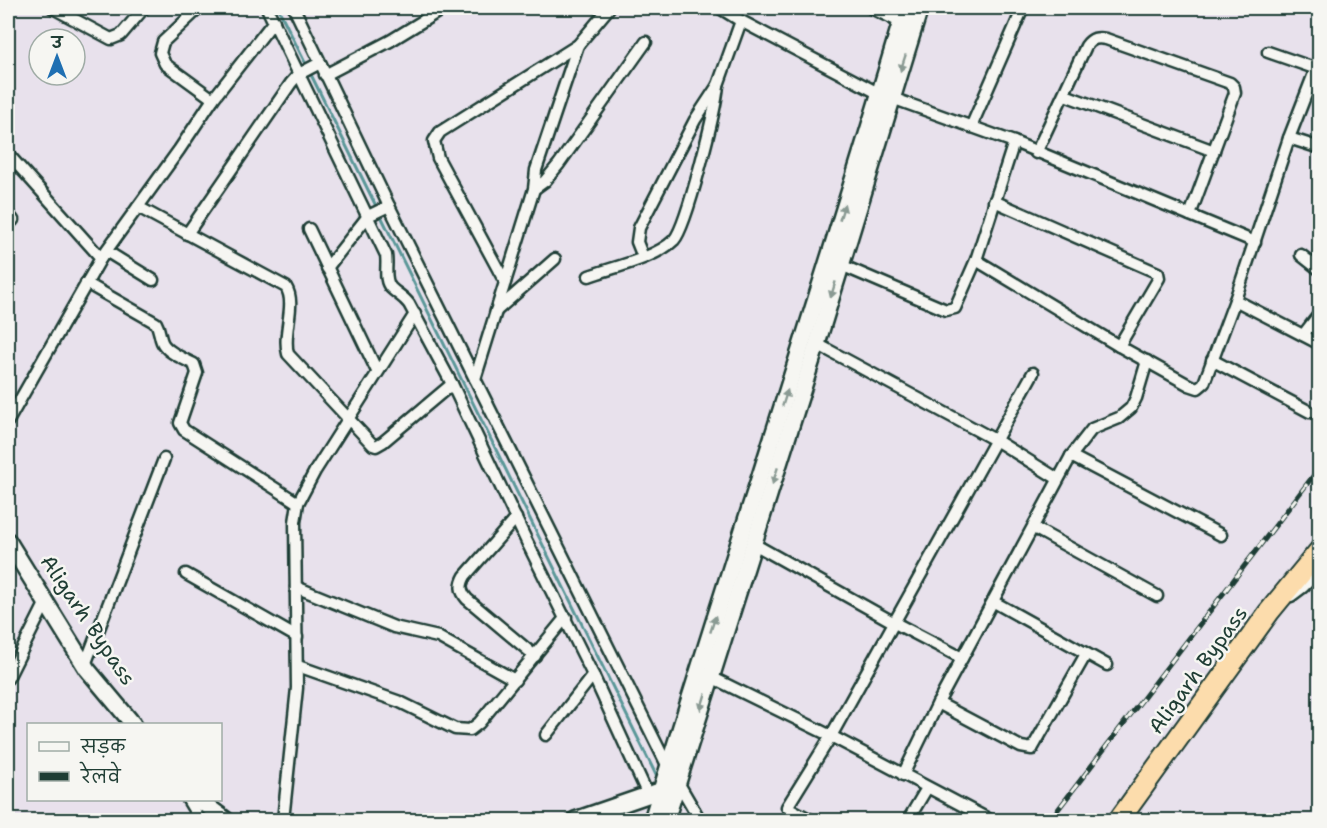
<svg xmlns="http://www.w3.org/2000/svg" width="1327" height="828" viewBox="0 0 1327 828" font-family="'Shantell Sans','Playpen Sans Deva',sans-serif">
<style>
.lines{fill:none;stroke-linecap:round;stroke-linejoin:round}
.stream{stroke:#5a9798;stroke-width:3}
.street-casing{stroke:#1f3d34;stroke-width:15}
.secondary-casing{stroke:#1f3d34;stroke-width:20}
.highway-casing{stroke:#1f3d34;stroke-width:24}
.street{stroke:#f6f6f2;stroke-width:10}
.secondary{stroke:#f6f6f2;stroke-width:15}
.highway{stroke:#fcdcac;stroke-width:20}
.rail-casing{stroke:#1f3d34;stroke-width:5}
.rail{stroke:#f6f6f2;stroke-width:3;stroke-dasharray:9;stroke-linecap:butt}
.oneway{fill:#8a9a93}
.labels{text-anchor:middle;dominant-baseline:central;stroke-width:5;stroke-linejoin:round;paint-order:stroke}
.street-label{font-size:21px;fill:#1f3d34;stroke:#f6f6f2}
</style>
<rect width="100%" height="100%" fill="#e8e1ec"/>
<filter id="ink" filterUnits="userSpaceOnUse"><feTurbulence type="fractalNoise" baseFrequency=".0167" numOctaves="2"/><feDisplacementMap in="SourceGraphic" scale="12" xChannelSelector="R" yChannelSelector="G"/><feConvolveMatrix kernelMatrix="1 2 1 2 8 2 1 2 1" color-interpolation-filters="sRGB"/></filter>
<g filter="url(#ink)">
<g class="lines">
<g class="stream">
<path d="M278 8 377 208"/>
<path d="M380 214 659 781"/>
</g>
<g class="street-casing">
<g id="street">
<path d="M53 8 111 39 121 35 144 8"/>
<path d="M199 8 163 42 160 53 165 64 213 99"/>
<path d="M267 8 386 255C388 265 383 280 391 288 397 294 403 296 409 304L452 384 527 542 593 675 648 795"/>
<path d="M294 8 389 206 669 769"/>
<path d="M720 8 741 21 878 93"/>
<path d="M871 8 900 22"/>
<path d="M1268 52 1320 70"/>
<path d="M325 75 390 41 444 8"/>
<path d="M1065 95 1214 151"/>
<path d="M892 98 1014 142 1255 242"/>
<path d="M971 127 1023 8"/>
<path d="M1289 138 1320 148"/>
<path d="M1036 153 1086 46C1092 38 1097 37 1106 39L1230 83 1234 87 1235 93 1190 215"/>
<path d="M8 154 101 258"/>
<path d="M534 189 545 181 559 164 646 42"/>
<path d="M994 201 1158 273 1159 278 1119 346"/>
<path d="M138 207 286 287C297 304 282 333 288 354L373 445 376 446 383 442 452 384"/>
<path d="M8 214 13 220 8 225"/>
<path d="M309 229 377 371"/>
<path d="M187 234 291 83 299 74 320 63"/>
<path d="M106 251 153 280"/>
<path d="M1301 255 1320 270"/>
<path d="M643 257 637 242 639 228 695 120 718 85 741 21"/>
<path d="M976 260 1014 142"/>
<path d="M841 265 946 310 955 308 976 260 1119 346 1189 385 1198 388 1204 383 1235 300 1289 138 1320 58"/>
<path d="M327 268 368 216 389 206"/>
<path d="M589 276C614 267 656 258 674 240 687 226 716 108 718 85"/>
<path d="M505 282 438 158 434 141 440 132 578 45 609 8"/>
<path d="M86 283 156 323C160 330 159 335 162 342 167 353 185 359 194 364L197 373 180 423 184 430 298 503"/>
<path d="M1235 300 1320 344"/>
<path d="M496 311 555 259"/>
<path d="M1303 335 1320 313"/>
<path d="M817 344 997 441 1058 479"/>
<path d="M1212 360 1310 412"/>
<path d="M475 379 534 189 536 170 578 45"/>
<path d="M8 421 101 258 179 150 213 99 274 21"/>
<path d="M1071 456 1221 535"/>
<path d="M516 518 465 576C460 585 460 591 467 599L535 656"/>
<path d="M1034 528 1157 596"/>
<path d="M754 544 893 622 962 658"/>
<path d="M186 574 297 637"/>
<path d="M296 587 394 627 438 637 515 680"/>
<path d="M1291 596 1303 587 1320 570"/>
<path d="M994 602 1107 665"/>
<path d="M85 665 164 459"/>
<path d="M298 666 400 702 455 729 470 730 479 723 566 617"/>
<path d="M711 677 831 736 990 820"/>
<path d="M8 678 45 604"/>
<path d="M938 703 1021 747 1032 749 1086 654"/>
<path d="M546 735 593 675"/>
<path d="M903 775 938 703 1071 456 1092 429 1119 418 1131 408 1136 398 1147 361"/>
<path d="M679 784 700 820"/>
<path d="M188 800 200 820"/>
<path d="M283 820 297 688 295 522 298 503 315 471 415 314"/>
<path d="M811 820 787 807 831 736 1033 373"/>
<path d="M908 820 927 788"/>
</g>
</g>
<g class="secondary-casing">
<g id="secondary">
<path d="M8 541 87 669 133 724"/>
<path d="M199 800 226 820"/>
<path d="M575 820 662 790"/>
<path d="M652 820C735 549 825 280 905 8"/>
<path d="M666 820 817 344 920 8"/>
</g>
</g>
<g class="highway-casing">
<path id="highway" d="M1119 820 1269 612 1320 550"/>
</g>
<use href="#street" class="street"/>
<use href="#secondary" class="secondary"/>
<use href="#highway" class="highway"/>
<g class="rail-casing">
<path id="rail" d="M1050 820 1320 467"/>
</g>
<use href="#rail" class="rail"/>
</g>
<defs><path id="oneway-solid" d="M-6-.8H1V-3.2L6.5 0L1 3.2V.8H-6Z" transform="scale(1.5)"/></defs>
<g class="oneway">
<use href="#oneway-solid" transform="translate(903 63) rotate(108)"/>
<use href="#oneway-solid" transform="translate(842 212) rotate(-73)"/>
<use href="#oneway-solid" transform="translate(833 290) rotate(107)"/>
<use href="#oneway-solid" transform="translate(785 398) rotate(-72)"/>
<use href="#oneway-solid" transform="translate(775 476) rotate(108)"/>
<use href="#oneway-solid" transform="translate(713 624) rotate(-72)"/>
<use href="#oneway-solid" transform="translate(703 702) rotate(107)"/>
</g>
</g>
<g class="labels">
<g class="street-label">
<text transform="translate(88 620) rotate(56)">Aligarh Bypass</text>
<text transform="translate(1198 670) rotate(-54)">Aligarh Bypass</text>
</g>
</g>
<rect width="1327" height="828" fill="none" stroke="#f6f6f2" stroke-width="30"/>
<rect x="15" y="15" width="1297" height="798" fill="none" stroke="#1f3d34" stroke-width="2" filter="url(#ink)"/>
<rect x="27" y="723" width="195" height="78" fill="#f6f6f2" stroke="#a0aca6" stroke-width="1.5"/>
<rect x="39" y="742" width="30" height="9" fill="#f6f6f2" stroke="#a0aca6" stroke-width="1.5"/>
<text x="81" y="753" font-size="18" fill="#1f3d34">सड़क</text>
<rect x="39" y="772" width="30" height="9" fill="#1f3d34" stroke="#a0aca6" stroke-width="1.5"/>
<text x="81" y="783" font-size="18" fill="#1f3d34">रेलवे</text>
<g transform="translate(57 57)"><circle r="28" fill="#f6f6f2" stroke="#a0aca6" stroke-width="1.5"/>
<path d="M0-4.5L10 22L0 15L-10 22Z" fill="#1f6fb2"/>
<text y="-9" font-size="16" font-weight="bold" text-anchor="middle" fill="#1f3d34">उ</text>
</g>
</svg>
